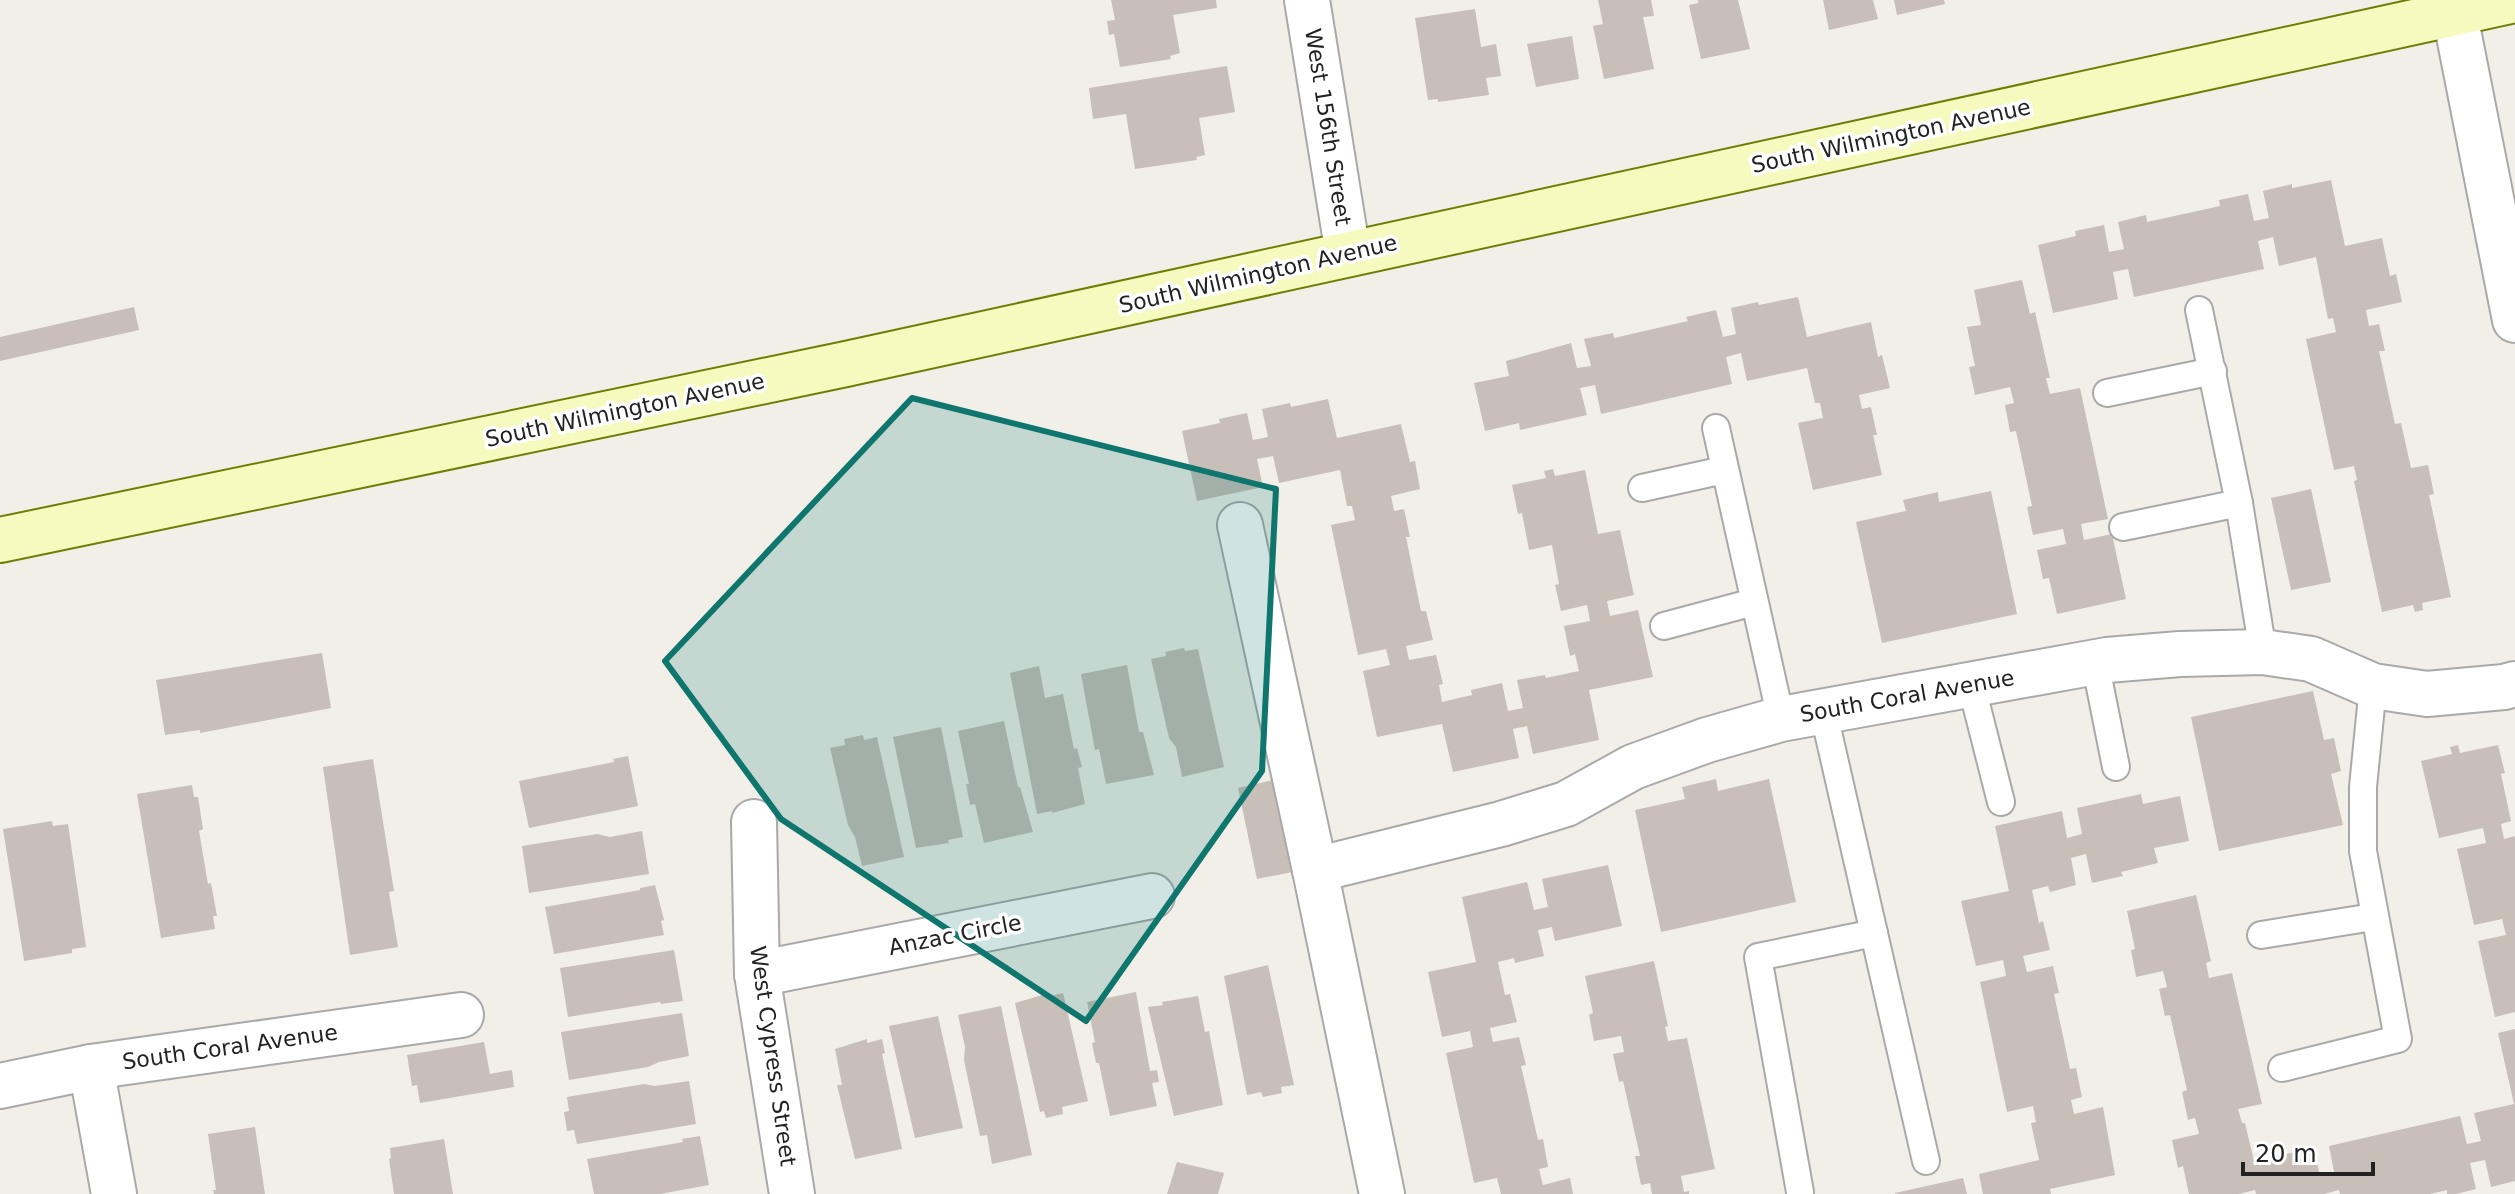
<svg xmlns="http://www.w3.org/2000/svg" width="2515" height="1194" viewBox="0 0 2515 1194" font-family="'DejaVu Sans',sans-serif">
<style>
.building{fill:#c7bfb8}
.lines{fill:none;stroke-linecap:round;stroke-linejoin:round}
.lane-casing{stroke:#a9a9a9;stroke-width:30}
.street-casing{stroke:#a9a9a9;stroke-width:48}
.secondary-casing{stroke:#707d05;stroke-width:48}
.lane{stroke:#fff;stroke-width:26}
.street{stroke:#fff;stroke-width:44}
.secondary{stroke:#f7fabf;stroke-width:44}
.marked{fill:#0f766e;fill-opacity:0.2;stroke:#0f766e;stroke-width:6;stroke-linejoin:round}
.labels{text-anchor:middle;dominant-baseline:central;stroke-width:7;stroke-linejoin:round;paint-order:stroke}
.street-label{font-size:22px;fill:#222;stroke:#fff}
</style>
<rect width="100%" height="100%" fill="#f2efe9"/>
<g class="building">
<path d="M1111 0H1216L1217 8 1173 15 1180 53 1170 56 1171 59 1120 67 1114 34 1109 35 1107 21 1115 20Z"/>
<path d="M1598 0H1651L1654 16 1643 17 1654 69 1604 79 1593 26 1603 24Z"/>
<path d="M1698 0H1738L1750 49 1701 59 1689 5 1698 3Z"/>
<path d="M1823 0H1873L1878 19 1829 30Z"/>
<path d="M1894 0H1944L1945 4 1897 15Z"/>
<path d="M1475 9 1481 47 1496 44 1501 76 1486 78 1489 95 1438 102V99L1428 100 1415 18Z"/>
<path d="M1572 36 1579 79 1536 87 1527 44Z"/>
<path d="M1227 66 1235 112 1199 118 1205 155 1196 157 1197 160 1135 169 1126 114 1093 119 1089 88Z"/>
<path d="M2331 180 2345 246 2382 238 2390 276 2396 274 2402 302 2366 310 2369 326 2379 324 2385 351H2379L2395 424 2401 423 2411 468 2428 465 2434 494 2429 495 2451 597 2422 603 2423 610 2415 612 2413 605 2382 612 2354 481 2357 480 2354 466 2334 470 2306 339 2336 332 2333 318 2328 319 2316 257 2279 266 2273 237 2258 241 2264 269 2134 297 2128 269 2113 272 2118 299 2053 313 2038 245 2076 236 2075 231 2104 225 2109 252 2124 249 2118 222 2146 215 2147 222 2220 206 2219 200 2248 194 2254 221 2269 218 2263 191 2292 184V188Z"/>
<path d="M2022 280 2030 314 2035 312 2050 378H2046L2050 394 2080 388 2108 519 2081 524 2084 540 2112 534 2126 599 2057 614 2049 578 2043 579 2037 550 2066 544 2063 529 2033 535 2027 507 2032 506 2016 431 2010 432 2005 405 2014 403 2010 387 1975 395 1969 367 1975 366 1967 327 1981 325 1974 290Z"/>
<path d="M1798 297 1807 337 1871 322 1878 357 1882 355 1890 388 1859 395 1862 409 1871 407 1877 435H1873L1882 475 1813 490 1798 423 1823 418 1820 403H1815L1807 368 1747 381 1741 353 1726 357 1732 384 1601 414 1595 385 1580 388 1587 415 1520 430 1519 423 1485 431 1474 383 1509 376 1506 361 1571 343 1577 368 1591 366 1584 339 1613 333 1614 338 1688 321 1686 317 1716 310 1723 337 1736 334 1731 308 1758 302 1759 305Z"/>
<path d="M134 307 139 330 0 361V337Z"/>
<path d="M1328 399 1337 438 1401 424 1410 462 1415 461 1420 489 1391 496 1394 511 1404 509 1410 537H1406L1421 611H1426L1433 640 1406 646 1409 660 1436 655 1443 684 1439 685 1442 702 1472 695 1471 690 1502 683 1508 711 1523 708 1517 680 1545 675 1546 678 1579 671 1575 654 1570 656 1564 626 1590 621 1587 605 1561 611 1555 585 1559 584 1552 545 1529 550 1522 513 1518 514 1512 485 1546 478 1544 471 1553 469 1555 476 1585 470 1598 534 1620 530 1634 595 1607 601 1610 616 1638 610 1653 677 1589 690 1599 740 1533 754 1527 726 1513 729 1519 758 1453 772 1442 724 1377 737 1363 671 1390 665 1386 649 1358 655 1331 525 1355 520 1352 506H1347L1340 470 1279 483 1273 456 1257 459 1263 487 1197 501 1182 431 1220 423 1219 419 1247 413 1253 440 1268 437 1262 409 1290 403 1291 407Z"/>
<path d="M2311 489 2331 582 2291 590 2271 498Z"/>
<path d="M1991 491 2017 614 1882 643 1856 522 1906 511 1903 500 1938 492 1939 502Z"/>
<path d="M1184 648 1185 651 1198 649 1224 767 1182 777 1176 747 1169 738 1151 659 1166 656 1165 652Z"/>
<path d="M322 653 331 708 200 733V730L165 735 156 680Z"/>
<path d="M1127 665 1139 732H1143L1154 775 1106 784 1099 749 1095 750 1081 674Z"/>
<path d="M1039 666 1045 698 1063 694 1074 749 1077 748 1082 767 1078 768 1085 804 1052 813V811L1037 814 1010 673Z"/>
<path d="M2313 691 2324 740 2334 738 2341 771 2331 774 2343 825 2219 851 2191 717Z"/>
<path d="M1004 721 1018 787H1020L1033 832 984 843 975 804 970 805 966 784H969L958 731Z"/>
<path d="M941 727 963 837 948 840 949 843 916 848 893 737Z"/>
<path d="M863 735 864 740 877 737 904 857 862 866 855 837 848 825 830 748 845 745 844 739Z"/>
<path d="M2458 745 2460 753 2498 745 2505 773 2501 774 2511 821 2501 824 2504 839 2515 836V1012L2495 1017 2478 941 2506 935 2502 919 2474 925 2457 849 2486 843 2483 828 2439 838 2421 761 2452 754 2450 747Z"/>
<path d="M628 756 638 806 529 828 519 781 614 762 613 759Z"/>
<path d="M373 759 394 891 389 892 398 947 350 955 323 767Z"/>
<path d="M1278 779 1298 871 1257 879 1238 788Z"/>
<path d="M1716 779 1718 791 1769 779 1796 902 1661 932 1635 810 1685 799 1682 787Z"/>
<path d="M192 785 194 797H198L203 829 199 831 208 884 211 883 217 916H213L215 929 161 938 137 794Z"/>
<path d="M2141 794 2143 804 2180 796 2189 841 2154 848 2158 863 2121 872 2123 876 2092 883 2086 854 2071 858 2076 885 2050 892 2048 886 2032 890 2039 923 2043 921 2050 950 2023 956 2027 972 2053 966 2059 993 2054 994 2070 1069 2076 1068 2082 1097 2071 1100 2074 1114 2103 1107 2115 1175 2050 1189 2051 1194H1983L1979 1174 2039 1160 2031 1123 2036 1122 2033 1106 2007 1112 1980 982 2006 976 2003 960 1976 966 1961 901 2009 891 1995 826 2062 811 2067 838 2082 834 2077 808Z"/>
<path d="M52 821 53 826 68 824 86 947 72 949V953L24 961 3 829Z"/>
<path d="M642 831 649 874 529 893 522 846 597 834 610 837Z"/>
<path d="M1608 865 1622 926 1555 941 1552 927 1538 930 1544 956 1515 963 1514 958 1498 962 1505 995 1510 994 1517 1022 1490 1028 1493 1042 1519 1037 1526 1065 1521 1066 1538 1140 1543 1139 1548 1167 1539 1169 1543 1185 1570 1178 1573 1194H1501L1497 1178 1474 1183 1446 1053 1473 1047 1470 1031 1442 1037 1428 972 1476 962 1462 897 1527 882 1534 910 1548 907 1542 879Z"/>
<path d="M655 885 664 920 661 921 664 935 554 954 545 907 640 890V888Z"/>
<path d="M2196 895 2211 961 2206 963 2209 978 2232 973 2262 1104 2238 1109 2242 1123H2245L2254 1161 2314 1148 2320 1176 2334 1172 2329 1146 2460 1116 2467 1144 2481 1141 2474 1113 2514 1104 2498 1033 2515 1029V1181L2491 1187 2485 1160 2470 1163 2476 1189 2456 1194H2447V1190L2430 1194H2340L2339 1190 2324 1194H2256L2255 1190 2239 1194H2189L2183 1166 2178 1168 2172 1140 2199 1134 2195 1118 2188 1120 2182 1092 2187 1090 2170 1015 2165 1016 2159 989 2167 987 2163 971 2136 977 2131 950 2135 949 2127 911Z"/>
<path d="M674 950 683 1001 661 1004 660 1002 568 1017 560 968Z"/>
<path d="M1654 961 1668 1026 1665 1027 1668 1041 1687 1038 1715 1169 1681 1176 1684 1192 1689 1191V1194H1652L1650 1183 1641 1185 1635 1156H1640L1623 1081 1619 1082 1613 1054 1624 1052 1621 1036 1594 1041 1589 1015 1593 1013 1585 976Z"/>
<path d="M1268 965 1294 1085 1281 1087 1282 1093 1263 1097 1261 1092 1247 1095 1224 976Z"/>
<path d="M1136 992 1150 1071 1157 1070 1159 1082 1152 1083 1157 1106 1110 1116 1099 1063H1096L1092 1043 1095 1042 1087 1002Z"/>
<path d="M1049 993 1050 996 1063 993 1088 1101 1062 1107 1063 1114 1046 1118 1044 1111 1040 1112 1015 1003Z"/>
<path d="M1198 996 1205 1032 1209 1031 1223 1105 1174 1116 1148 1007 1163 1005 1162 1002Z"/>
<path d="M1001 1006 1032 1155 992 1164 987 1135 980 1136 964 1060 965 1047 958 1015Z"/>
<path d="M682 1013 689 1056 659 1062 648 1067 569 1080 561 1032Z"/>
<path d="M938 1016 963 1128 915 1138 889 1026Z"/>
<path d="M867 1039V1043L882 1039 885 1053 882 1054 902 1149 855 1159 837 1085H842L835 1049Z"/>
<path d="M484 1042 490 1074 512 1070 514 1087 420 1103 417 1085 412 1086 407 1055Z"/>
<path d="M689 1081 696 1124 577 1144 574 1130 567 1131 564 1112 569 1111 567 1097 644 1084 655 1086Z"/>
<path d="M255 1127 265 1194H214L213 1190H216L208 1134Z"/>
<path d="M700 1136 709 1185 660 1194H594L587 1159 683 1142 682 1139Z"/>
<path d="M444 1139 453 1194H394L389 1159 391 1158 390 1148Z"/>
<path d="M1177 1162 1224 1173 1218 1194H1167Z"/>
<path d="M1963 1178 1967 1194H1895V1193Z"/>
</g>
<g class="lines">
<g class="lane-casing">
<g id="lane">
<path d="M2199 310 2239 503 2263 652"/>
<path d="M2107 393 2213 371"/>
<path d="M1716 428 1781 719"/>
<path d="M1642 488 1724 470"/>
<path d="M2123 527 2239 503"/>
<path d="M1664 626 1754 602"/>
<path d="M2095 662 2116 767"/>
<path d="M1971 684 2001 802"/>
<path d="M1823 710 1926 1161"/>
<path d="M2261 935 2373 917"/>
<path d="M2282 1068 2398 1039 2363 851V787L2373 686"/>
<path d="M1800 1192 1758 957 1874 933"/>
</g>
</g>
<g class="street-casing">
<g id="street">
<path d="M1307 0 1348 254"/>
<path d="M2452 0 2515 320"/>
<path d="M1240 525 1315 870 1382 1194"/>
<path d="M754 822 757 974 792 1194"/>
<path d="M1315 870 1501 824 1566 804 1633 767 1707 740 1781 719 2107 660 2180 654 2263 652 2311 659 2373 686 2427 694 2504 687 2515 684"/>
<path d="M757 974 1152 896"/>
<path d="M91 1067 114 1194"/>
<path d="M0 1086 91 1067 461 1015"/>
</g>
</g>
<g class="secondary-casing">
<path id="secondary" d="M0 540 846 364 2515 0"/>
</g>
<use href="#lane" class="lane"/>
<use href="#street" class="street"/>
<use href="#secondary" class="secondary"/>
</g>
<path class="marked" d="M912 398 1276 489 1262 771 1086 1021 781 819 665 661Z"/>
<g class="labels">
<g class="street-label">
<text transform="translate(1328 127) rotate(81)">West 156th Street</text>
<text transform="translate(1891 136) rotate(-12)">South Wilmington Avenue</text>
<text transform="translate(1258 274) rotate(-13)">South Wilmington Avenue</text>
<text transform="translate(625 410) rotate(-12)">South Wilmington Avenue</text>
<text transform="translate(1907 696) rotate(-10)">South Coral Avenue</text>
<text transform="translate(955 935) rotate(-11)">Anzac Circle</text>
<text transform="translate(230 1047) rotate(-8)">South Coral Avenue</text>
<text transform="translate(773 1056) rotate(82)">West Cypress Street</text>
</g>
</g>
<path d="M2243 1162v12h130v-12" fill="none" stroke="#222222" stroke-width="4"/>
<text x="2255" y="1162" font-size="24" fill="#222222" stroke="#ffffff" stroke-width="6" paint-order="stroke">20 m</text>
</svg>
